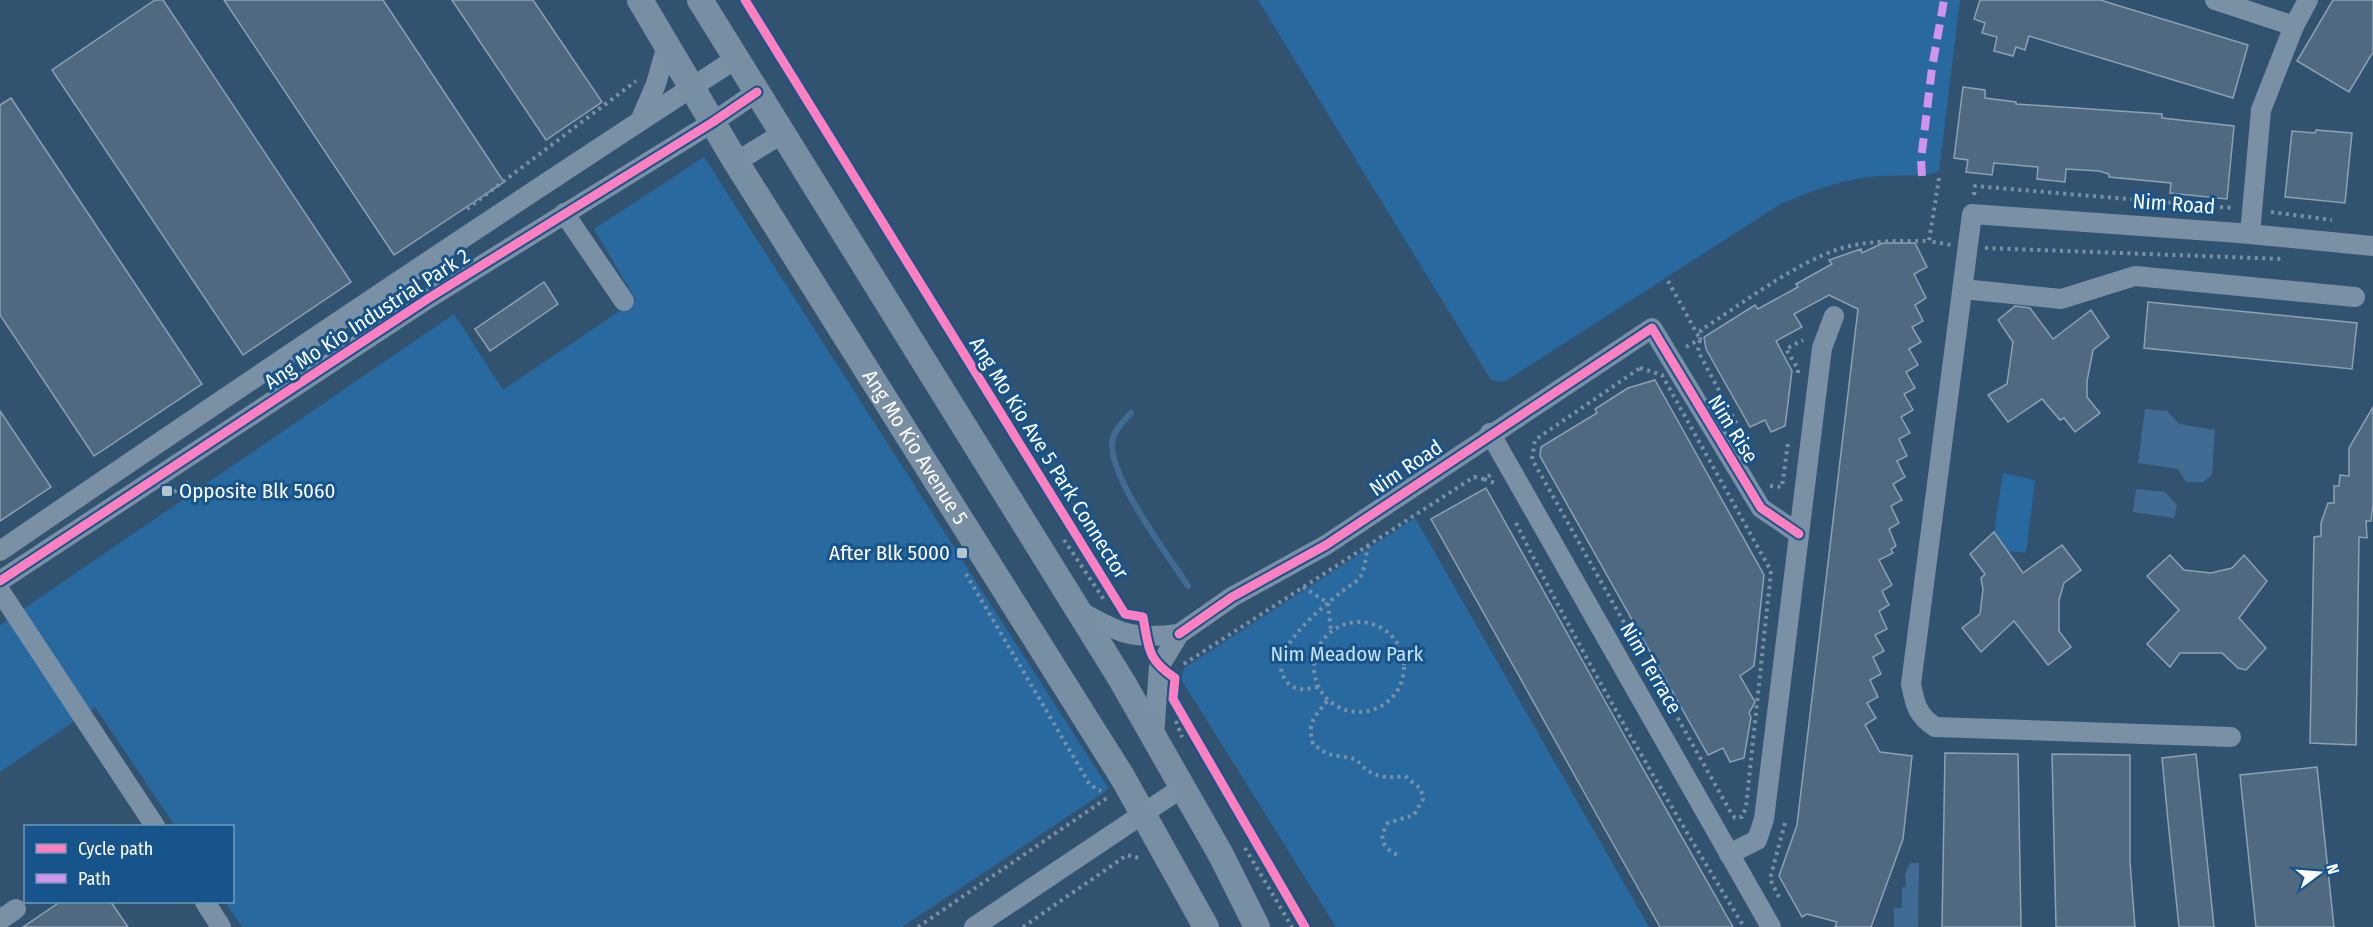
<svg xmlns="http://www.w3.org/2000/svg" width="2373" height="927" viewBox="0 0 2373 927" font-family="'Fira Sans Condensed',sans-serif">
<style>
.green{fill:#2869a0}
.water{fill:#406b92}
.lines{fill:none;stroke-linecap:round;stroke-linejoin:round}
.stream{stroke:#406b92;stroke-width:6}
.building{fill:#4e6980;stroke:#8da1b3;stroke-width:1.5}
.path{stroke:#7990a5;stroke-width:4;stroke-dasharray:3 4.5;stroke-linecap:butt}
.minor{stroke:#7990a5;stroke-width:20}
.major{stroke:#788ea3;stroke-width:26}
.quiet{stroke:#d193ec;stroke-width:8;stroke-dasharray:15 8;stroke-linecap:butt}
.cycleway-casing{stroke:#17548b;stroke-width:13}
.cycleway{stroke:#ff80c0;stroke-width:9}
.poi-dot{fill:#b7c3cd;stroke:#17548b;stroke-width:2}
.labels{text-anchor:middle;dominant-baseline:central;stroke-width:6;stroke-linejoin:round;paint-order:stroke}
.street-label{font-size:21px;fill:#fff;stroke:#17548b}
.poi-label{font-size:21px;fill:#fff;stroke:#17548b;text-anchor:start}
.park-label{font-size:21px;fill:#c6e3fb;stroke:#17548b}
</style>
<rect width="100%" height="100%" fill="#325370"/>
<g class="green">
<path d="M1258 0H1960L1939 171C1925 178 1888 174 1869 177 1837 181 1808 192 1779 205L1504 382 1491 380Z"/>
<path d="M704 157 1109 789 902 927H242L225 902H232V826H175L95 707 0 772V625L454 314 503 390 636 300 594 229Z"/>
<path d="M2003 473 2035 480 2026 553 2007 551 1994 532Z"/>
<path d="M1415 518 1649 927H1336L1181 679 1184 668Z"/>
</g>
<g class="water">
<path d="M2145 409 2167 411 2179 424 2215 430 2212 475 2203 482H2186L2178 469 2138 463Z"/>
<path d="M2136 489 2165 492 2177 505 2174 518 2133 512Z"/>
<path d="M1910 863H1919L1918 927H1894V908H1902V887H1906L1905 874Z"/>
</g>
<g class="lines">
<path class="stream" d="M1131 413C1126 419 1117 427 1114 435 1100 467 1169 556 1188 586"/>
</g>
<g class="building">
<path d="M155 0H163L351 282 243 355 52 70Z"/>
<path d="M224 0H383L504 182 394 255Z"/>
<path d="M452 0H533L602 102 546 140Z"/>
<path d="M1980 0H2100L2248 45 2233 98 2029 36 2025 50 2016 47 2013 56 1994 51 1997 37 1982 33 1985 23 1974 19Z"/>
<path d="M2333 0H2373V52L2349 92 2297 61Z"/>
<path d="M1963 87 1985 90V98L2016 102V104L2162 114V118L2234 126 2227 199 2170 193 2171 183 2109 177V174L2099 171 2066 169 2065 182 2037 179 2038 167 1994 163 1992 175 1966 172 1968 160 1954 158Z"/>
<path d="M11 98 202 384 94 456 0 315V105Z"/>
<path d="M2316 130 2352 133 2345 203 2285 197 2292 131 2315 133Z"/>
<path d="M1883 243H1915L1927 267 1914 274 1926 298 1915 305 1923 321 1912 327 1921 342 1909 349 1918 365 1906 372 1915 388 1904 394 1913 410 1901 417 1910 433 1899 439 1907 456 1897 461 1905 477 1893 484 1902 500 1891 506 1899 523 1889 529 1896 546 1891 549 1893 553 1879 560 1892 585 1882 591 1889 605 1879 611 1887 629 1875 635 1884 651 1873 657 1881 674 1870 680 1878 697 1867 703 1876 718 1865 725 1880 752 1912 756 1903 839 1871 927H1835L1837 922 1807 914 1802 917 1779 876 1797 825 1858 309 1829 295 1794 314 1802 327 1776 341 1792 371 1785 426 1771 432 1765 420 1750 427 1706 349 1704 337 1755 305 1758 309 1798 287 1796 284 1832 264 1829 260 1861 249 1862 253Z"/>
<path d="M544 282 558 304 490 351 475 329Z"/>
<path d="M2148 302 2357 323 2352 369 2144 348Z"/>
<path d="M2015 306 2030 308 2053 339 2091 310 2109 337 2093 350 2087 381V397L2100 413 2075 432 2064 418 2060 420 2042 399 2008 422 1988 395 2007 384 2013 342 1998 320Z"/>
<path d="M1655 380 1764 575 1754 666 1740 676 1755 702 1749 713 1751 717 1744 758 1730 762 1723 748 1708 755 1540 456 1541 447 1597 413 1595 409 1628 388Z"/>
<path d="M2373 407V504L2371 521H2366L2367 538 2359 537 2356 745 2310 743 2314 537 2321 536V523L2328 503H2334V486H2339L2340 475 2349 476V448Z"/>
<path d="M0 411 51 487 0 521Z"/>
<path d="M1486 488 1629 744 1733 927H1660L1589 801 1431 519Z"/>
<path d="M1994 532 2023 573 2062 545 2081 570 2064 583 2059 600V631L2071 647 2048 665 2014 621 1981 652 1962 628 1980 614 1983 589 1981 578 1985 574 1970 554Z"/>
<path d="M2170 555 2184 570 2211 573 2232 568 2244 555 2267 581 2239 618 2266 648 2246 670 2238 668 2222 653H2180L2170 667 2147 644 2179 610 2147 576Z"/>
<path d="M1945 753 2018 754 2021 927H1942Z"/>
<path d="M2052 754 2130 755V862L2135 927H2056Z"/>
<path d="M2196 754 2211 898 2214 927H2179L2168 821 2162 758Z"/>
<path d="M2317 767 2334 927H2256L2240 775Z"/>
<path d="M60 902H111L128 927H23Z"/>
</g>
<g class="lines">
<g class="path">
<path d="M1939 178 1929 241 1951 245"/>
<path d="M1974 195 1975 186 2233 208"/>
<path d="M467 209 636 81"/>
<path d="M2271 212 2332 220"/>
<path d="M1985 248 2283 259"/>
<path d="M1668 281 1700 339 1698 351 1748 445"/>
<path d="M1686 347 1700 339 1701 330C1742 304 1796 262 1842 248 1870 240 1900 241 1929 241"/>
<path d="M1640 368 1662 375 1771 571 1746 807 1742 817 1735 818 1730 811 1532 459 1535 440Z"/>
<path d="M1798 373V369L1786 349 1803 340"/>
<path d="M1484 479 1497 484"/>
<path d="M1770 486 1782 487 1788 443"/>
<path d="M174 492 190 481"/>
<path d="M1516 523C1585 662 1663 794 1744 927"/>
<path d="M1064 540 1105 601"/>
<path d="M966 574 1090 785 1101 791"/>
<path d="M1303 587 1328 603 1331 631"/>
<circle cx="1359" cy="667" r="45"/>
<path d="M1184 664 1474 477 1484 479 1492 474"/>
<path d="M1318 687C1307 689 1297 692 1288 683 1261 656 1320 609 1340 593 1346 588 1357 582 1361 576 1365 568 1366 553 1369 544"/>
<path d="M1327 701C1314 718 1307 722 1313 744L1327 754 1356 759C1370 777 1384 779 1405 776L1421 789 1423 799 1414 815 1388 823C1378 838 1382 848 1398 855"/>
<path d="M1176 721 1182 737"/>
<path d="M1245 848 1292 927"/>
<path d="M1779 897 1770 879 1786 819"/>
<path d="M918 927 1107 798"/>
<path d="M1023 927 1127 855 1139 858"/>
</g>
<g class="minor">
<path d="M2215 0 2294 26"/>
<path d="M640 121 656 84 667 45"/>
<path d="M736 162 783 133"/>
<path d="M564 213 624 301"/>
<path d="M2250 234 2261 110 2294 26 2308 0"/>
<path d="M1963 289 2061 299 2135 276 2355 297"/>
<path d="M1490 433 1771 927"/>
<path d="M0 551C244 384 489 219 737 58"/>
<path d="M0 581 429 298 713 122 757 92"/>
<path d="M0 591 155 826"/>
<path d="M1079 611C1121 633 1130 640 1179 634L1159 667 1154 736"/>
<path d="M1179 634 1232 597 1326 545 1652 328 1761 508 1799 534"/>
<path d="M2231 737 1935 727C1917 715 1915 704 1911 684L1972 214 2239 233 2373 246"/>
<path d="M1729 854 1757 840 1764 819 1822 348 1834 316"/>
<path d="M205 902 221 927"/>
<path d="M0 920 16 909"/>
<path d="M974 927 1183 787"/>
</g>
<g class="major">
<path id="s1" d="M640 0 736 162 1123 778 1206 927"/>
<path d="M700 0 1122 681 1221 855 1257 927"/>
</g>
<path class="quiet" d="M1922 176 1921 160 1932 68 1944 0"/>
<g class="cycleway-casing">
<g id="cycleway">
<path d="M745 0 1120 606 1125 614 1143 617C1149 649 1147 659 1175 678L1173 699 1305 927"/>
<path d="M0 581 429 298 713 122 757 92"/>
<path d="M1179 634 1232 597 1326 545 1652 328 1761 508 1799 534"/>
</g>
</g>
<use href="#cycleway" class="cycleway"/>
</g>
<g class="poi-dot">
<rect x="161" y="485" width="12" height="12" rx="3"/>
<rect x="956" y="547" width="12" height="12" rx="3"/>
</g>
<g class="labels">
<g class="street-label">
<text transform="translate(2174 204) rotate(4)">Nim Road</text>
<text transform="translate(367 319) rotate(-33)">Ang Mo Kio Industrial Park 2</text>
<text transform="translate(1733 429) rotate(58)">Nim Rise</text>
<text stroke="none"><textPath href="#s1" startOffset="525">Ang Mo Kio Avenue 5</textPath></text>
<text transform="translate(1049 458) rotate(58)">Ang Mo Kio Ave 5 Park Connector</text>
<text transform="translate(1406 468) rotate(-34)">Nim Road</text>
<text transform="translate(1651 668) rotate(60)">Nim Terrace</text>
</g>
<g class="poi-label">
<text x="179" y="491">Opposite Blk 5060</text>
<text x="950" y="553" text-anchor="end">After Blk 5000</text>
</g>
<g class="park-label">
<text x="1347" y="654">Nim Meadow Park</text>
</g>
</g>
<rect x="24" y="825" width="210" height="78" fill="#17548b" stroke="#7498b9" stroke-width="1.5"/>
<rect x="36" y="844" width="30" height="9" fill="#ff80c0" stroke="#7498b9" stroke-width="1.5"/>
<text x="78" y="855" font-size="18" fill="#ffffff">Cycle path</text>
<rect x="36" y="874" width="30" height="9" fill="#d193ec" stroke="#7498b9" stroke-width="1.5"/>
<text x="78" y="885" font-size="18" fill="#ffffff">Path</text>
<g transform="translate(2319 873) rotate(74)" stroke="#17548b" stroke-width="4.5" paint-order="stroke">
<path d="M0-4.5L10 22L0 15L-10 22Z" fill="#ffffff"/>
<text y="-9" font-size="16" font-weight="bold" text-anchor="middle" fill="#ffffff">N</text>
</g>
</svg>
